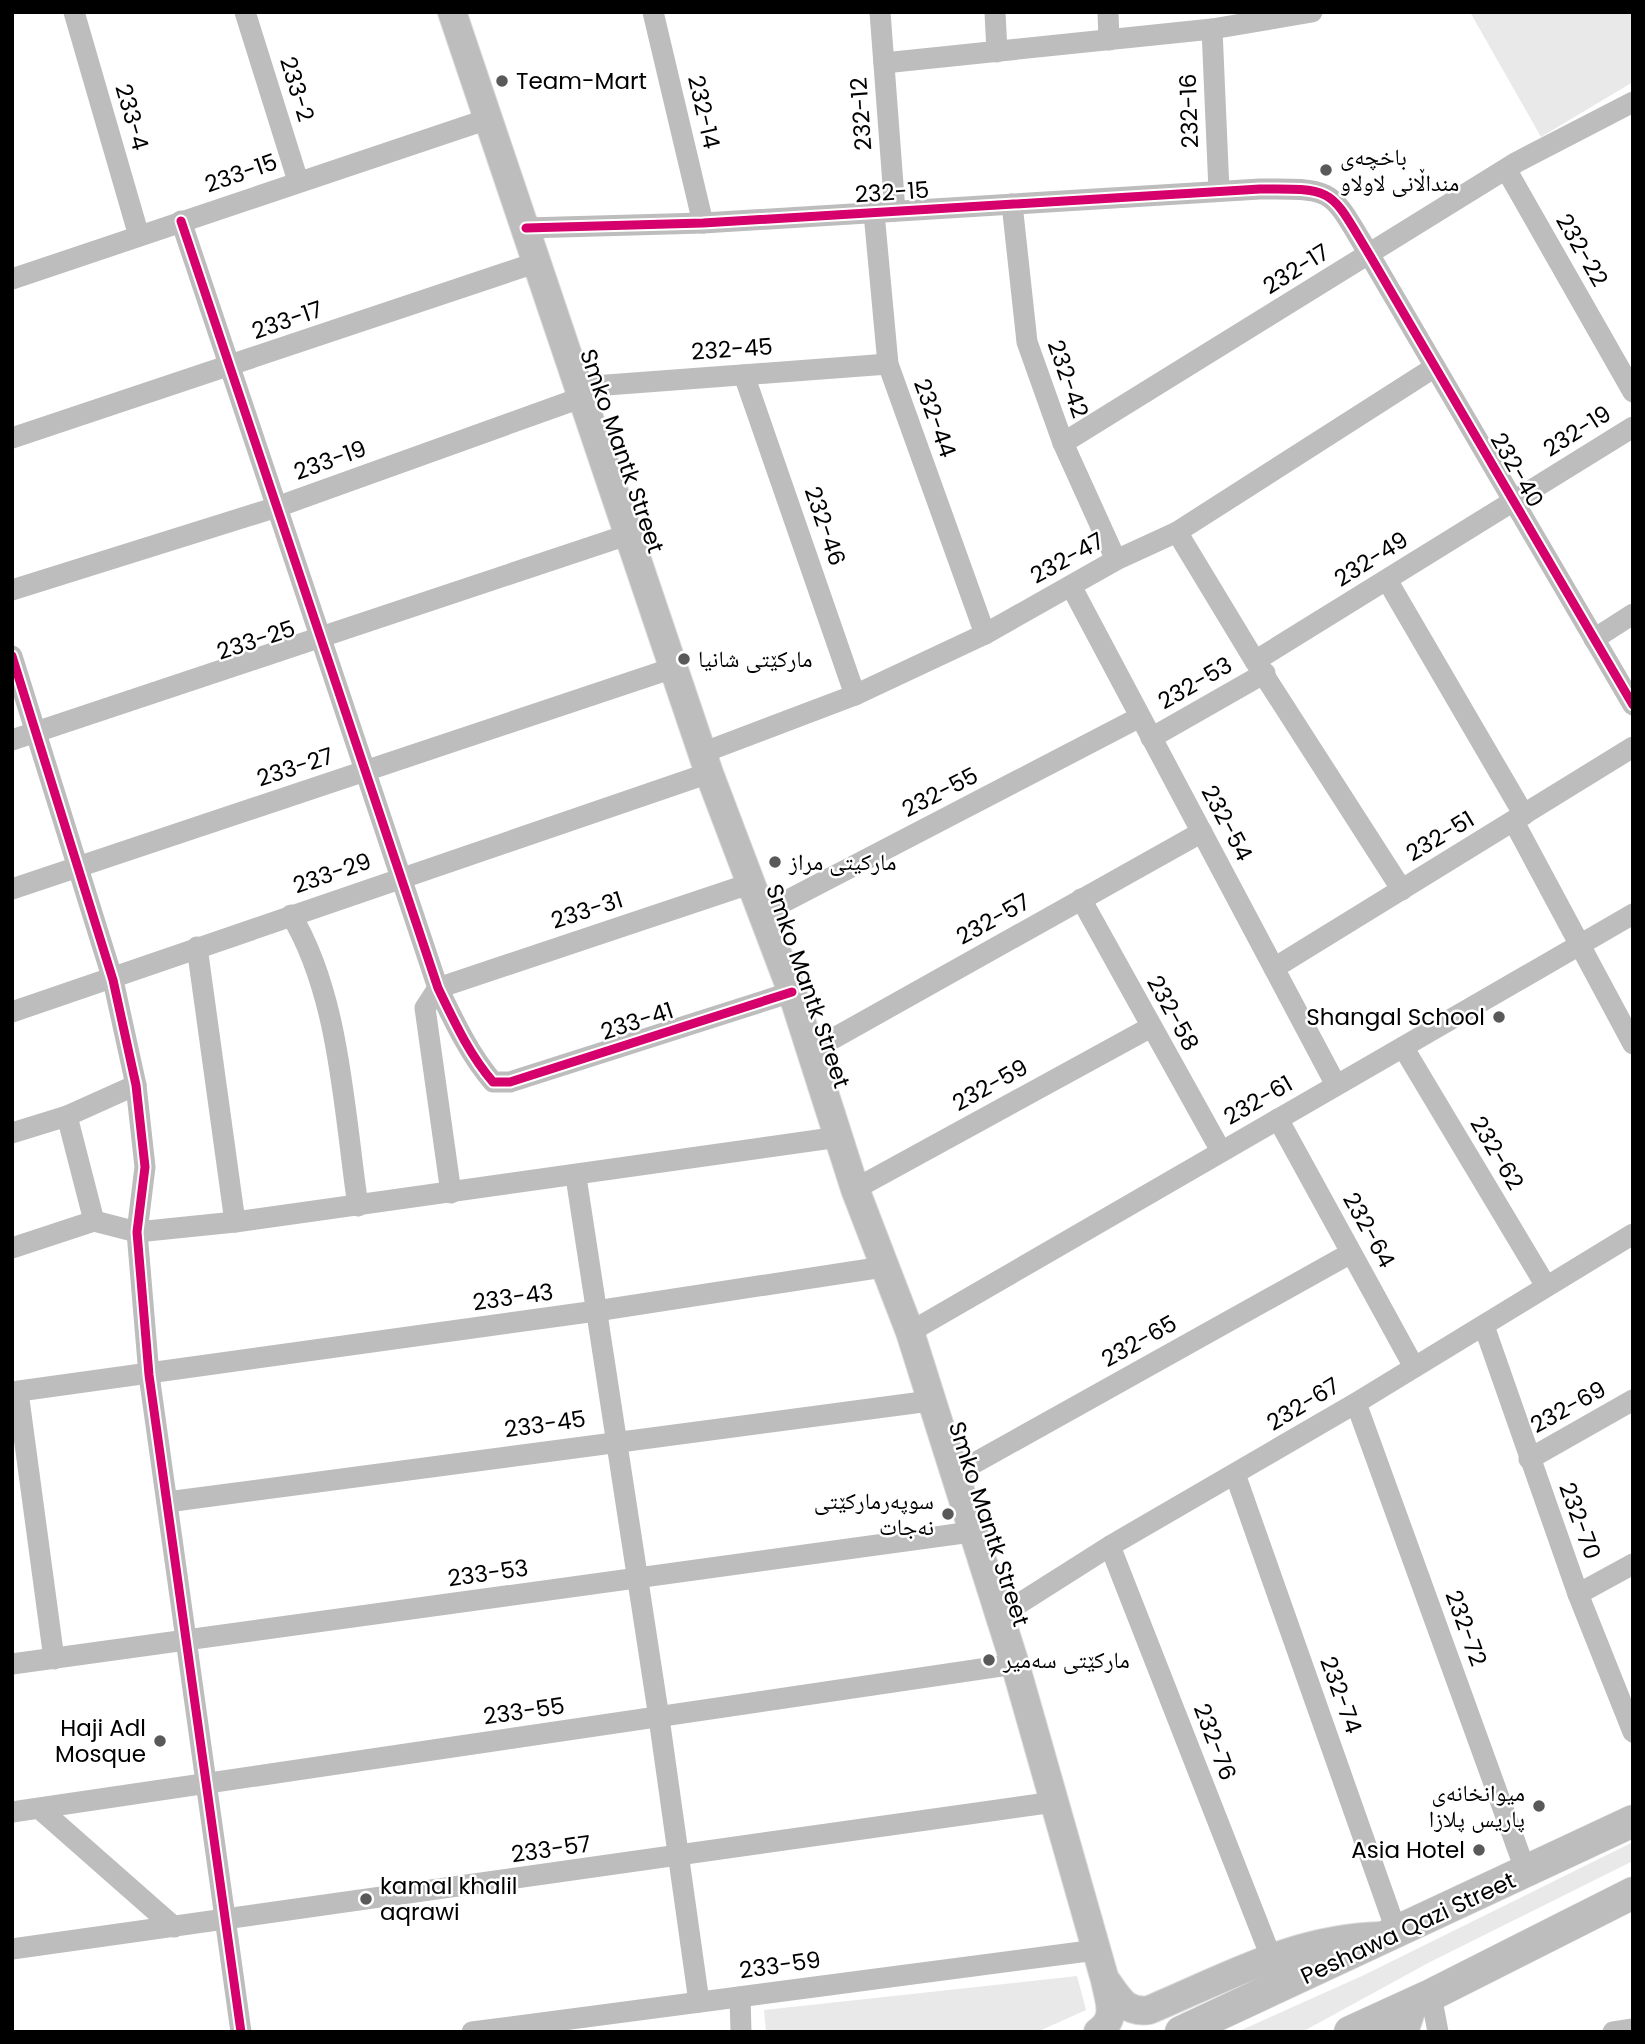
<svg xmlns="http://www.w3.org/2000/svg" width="1645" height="2044" viewBox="0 0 1645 2044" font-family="Poppins,'Noto Naskh Arabic',sans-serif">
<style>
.green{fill:#e9e9e9}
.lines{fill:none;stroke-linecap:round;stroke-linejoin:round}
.major-casing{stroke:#dbdbdb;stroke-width:30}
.highway-casing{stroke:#dbdbdb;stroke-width:33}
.minor{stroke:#bdbdbd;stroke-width:21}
.major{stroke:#bdbdbd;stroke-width:28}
.highway{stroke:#bdbdbd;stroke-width:32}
.cycleway-casing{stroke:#fff;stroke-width:13}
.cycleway{stroke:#d6006c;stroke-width:9}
.poi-dot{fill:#595959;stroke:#fff;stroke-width:2.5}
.labels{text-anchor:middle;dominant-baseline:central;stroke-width:5;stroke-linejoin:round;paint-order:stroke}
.poi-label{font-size:23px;fill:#000;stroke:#fff;text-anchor:start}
.street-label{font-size:23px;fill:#000;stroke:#fff}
</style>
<rect width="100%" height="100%" fill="#fff"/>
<g class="green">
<path d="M1470 12H1633V82L1541 137Z"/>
<path d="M1633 1842V1861L1430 1962 1302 2032H1237L1364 1975Z"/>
<path d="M1077 1976 1086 2010 1037 2032H766L764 2010Z"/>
</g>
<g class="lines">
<g class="major-casing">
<g id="major">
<path d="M452 12 709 773 792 992 855 1189 910 1332 1015 1664 1105 1980C1109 2001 1118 2018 1098 2032"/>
<path d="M1107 1982C1119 1999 1126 2013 1149 2010 1228 1977 1295 1938 1382 1936"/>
<path d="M1404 2032 1414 2002"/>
</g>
</g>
<g class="highway-casing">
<g id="highway">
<path d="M1181 2032 1633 1821"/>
<path d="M1350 2032 1431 1995 1633 1893"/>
</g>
</g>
<g class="minor">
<path d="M74 12 139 236"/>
<path d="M245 12 298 181"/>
<path d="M653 12 703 223"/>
<path d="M880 12 895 211"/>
<path d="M995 12 997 52"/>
<path d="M1108 12 1109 40"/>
<path d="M1212 29 1219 191"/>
<path d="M884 63 1212 29 1312 12"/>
<path d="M1506 169 1633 392"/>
<path d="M1012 204 1027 342 1063 443 1116 560"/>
<path d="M874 213 888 364 985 634"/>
<path d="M181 221 438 988C454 1021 469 1054 493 1082H510L792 992"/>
<path d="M526 228 703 223 1260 189C1337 188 1330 190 1369 254L1633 705"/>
<path d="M12 279 488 119"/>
<path d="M744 375 855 695"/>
<path d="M580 387 888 364"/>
<path d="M12 438 538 262"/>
<path d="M1063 443 1517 162 1633 102"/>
<path d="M1177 532 1255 661 1402 890"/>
<path d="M1387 580 1524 815"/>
<path d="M1071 586 1336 1085"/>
<path d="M12 590 277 507 583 397"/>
<path d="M1594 639 1633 614"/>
<path d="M12 656 113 980 136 1085 145 1167 137 1232 149 1375 241 2032"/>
<path d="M1255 661 1633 427"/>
<path d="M1151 738 1265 673"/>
<path d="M12 740 630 534"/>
<path d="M702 753 855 695 985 634 1116 560 1177 532 1435 367"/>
<path d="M1514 822 1633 1044"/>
<path d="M12 889 673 668"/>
<path d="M1081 899 1221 1151"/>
<path d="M763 913 1140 717"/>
<path d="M291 915C340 996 344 1112 358 1206"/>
<path d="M197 947 235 1222"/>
<path d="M1274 968 1633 747"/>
<path d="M438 988 752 883"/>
<path d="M438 988 425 1008 451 1193"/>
<path d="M12 1012 709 773"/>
<path d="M1403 1047 1546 1286"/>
<path d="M811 1051 1202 832"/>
<path d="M67 1116 94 1221"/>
<path d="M1278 1119 1414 1367"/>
<path d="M12 1133 67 1116 136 1085"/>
<path d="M576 1177 659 1718 699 2002"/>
<path d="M855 1189 1151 1027"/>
<path d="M12 1248 94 1221 137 1232 235 1222 839 1137"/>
<path d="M1484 1326 1578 1594 1633 1732"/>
<path d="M910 1332 1633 914"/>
<path d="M12 1392 596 1311 883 1267"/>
<path d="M18 1392 54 1659"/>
<path d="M1356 1403 1526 1872"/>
<path d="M1529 1459 1633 1400"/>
<path d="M1235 1474 1397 1933"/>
<path d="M953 1475 1351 1253"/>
<path d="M167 1502 930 1401"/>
<path d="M1110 1546 1271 1957"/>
<path d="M1578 1594 1633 1564"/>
<path d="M998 1617 1110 1546 1356 1403 1633 1234"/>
<path d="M12 1664 971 1532"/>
<path d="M40 1809 174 1927"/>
<path d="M12 1812 1015 1664"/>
<path d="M12 1949 1054 1802"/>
<path d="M1431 1995 1438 2032"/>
<path d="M740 1997 741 2032"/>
<path d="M472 2032 1096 1950"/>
<path d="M1613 2032 1633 2029"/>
</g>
<use href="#major" class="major"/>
<use href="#highway" class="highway"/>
<g class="cycleway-casing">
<g id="cycleway">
<path d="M181 221 438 988C454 1021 469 1054 493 1082H510L792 992"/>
<path d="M526 228 703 223 1260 189C1337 188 1330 190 1369 254L1633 705"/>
<path d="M12 656 113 980 136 1085 145 1167 137 1232 149 1375 241 2032"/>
</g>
</g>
<use href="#cycleway" class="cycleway"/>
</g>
<g class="poi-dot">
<circle cx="502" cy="81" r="7"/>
<circle cx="1326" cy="170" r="7"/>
<circle cx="684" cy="659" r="7"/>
<circle cx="775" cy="862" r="7"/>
<circle cx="1499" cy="1017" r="7"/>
<circle cx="948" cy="1514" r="7"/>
<circle cx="989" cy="1660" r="7"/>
<circle cx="160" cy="1741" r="7"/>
<circle cx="1539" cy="1806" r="7"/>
<circle cx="1479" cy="1850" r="7"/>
<circle cx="366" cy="1899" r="7"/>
</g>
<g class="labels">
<g class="poi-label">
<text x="516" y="81">Team-Mart</text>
<text x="1340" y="157">باخچەی<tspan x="1340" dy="26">منداڵانی لاولاو</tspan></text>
<text x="698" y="659">مارکێتی شانیا</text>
<text x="789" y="862">مارکیتی مراز</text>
<text x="1485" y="1017" text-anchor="end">Shangal School</text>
<text x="934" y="1501" text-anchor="end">سوپەرمارکێتی<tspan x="934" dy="26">نەجات</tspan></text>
<text x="1003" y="1660">مارکێتی سەمیر</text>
<text x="146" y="1728" text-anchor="end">Haji Adl<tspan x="146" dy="26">Mosque</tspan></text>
<text x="1525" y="1793" text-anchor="end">میوانخانەی<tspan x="1525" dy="26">پاریس پلازا</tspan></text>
<text x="1465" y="1850" text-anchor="end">Asia Hotel</text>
<text x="380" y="1886">kamal khalil<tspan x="380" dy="26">aqrawi</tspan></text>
</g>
<g class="street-label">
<text transform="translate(297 89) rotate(73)">233-2</text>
<text transform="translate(1189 111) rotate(-92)">232-16</text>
<text transform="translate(704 112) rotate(77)">232-14</text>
<text transform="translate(861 114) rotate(-94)">232-12</text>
<text transform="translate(132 117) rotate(74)">233-4</text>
<text transform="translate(241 173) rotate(-19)">233-15</text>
<text transform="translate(892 192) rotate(-4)">232-15</text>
<text transform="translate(1582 250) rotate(60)">232-22</text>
<text transform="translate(1296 269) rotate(-32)">232-17</text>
<text transform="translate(287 320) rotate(-19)">233-17</text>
<text transform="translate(732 349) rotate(-4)">232-45</text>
<text transform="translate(1068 379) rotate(71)">232-42</text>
<text transform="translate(935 418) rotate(70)">232-44</text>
<text transform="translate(1577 431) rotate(-32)">232-19</text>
<text transform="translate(622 451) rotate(71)">Smko Mantk Street</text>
<text transform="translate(330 460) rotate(-20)">233-19</text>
<text transform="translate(1517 470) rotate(60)">232-40</text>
<text transform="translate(825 526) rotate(71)">232-46</text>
<text transform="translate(1067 558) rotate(-29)">232-47</text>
<text transform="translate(1371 559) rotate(-32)">232-49</text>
<text transform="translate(256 640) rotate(-18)">233-25</text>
<text transform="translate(1195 683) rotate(-30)">232-53</text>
<text transform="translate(295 767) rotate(-18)">233-27</text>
<text transform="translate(940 792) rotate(-27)">232-55</text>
<text transform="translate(1227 823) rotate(62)">232-54</text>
<text transform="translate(1440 836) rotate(-31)">232-51</text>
<text transform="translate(332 873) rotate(-19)">233-29</text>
<text transform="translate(587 910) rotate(-18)">233-31</text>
<text transform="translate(993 919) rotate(-29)">232-57</text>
<text transform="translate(808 986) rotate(71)">Smko Mantk Street</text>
<text transform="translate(1173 1013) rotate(61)">232-58</text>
<text transform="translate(637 1021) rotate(-18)">233-41</text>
<text transform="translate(990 1085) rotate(-29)">232-59</text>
<text transform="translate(1258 1100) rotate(-30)">232-61</text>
<text transform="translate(1497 1153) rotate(59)">232-62</text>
<text transform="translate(1369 1230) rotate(61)">232-64</text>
<text transform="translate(513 1297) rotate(-8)">233-43</text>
<text transform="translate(1139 1341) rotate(-29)">232-65</text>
<text transform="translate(1303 1404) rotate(-31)">232-67</text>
<text transform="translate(1568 1407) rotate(-29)">232-69</text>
<text transform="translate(545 1424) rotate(-8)">233-45</text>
<text transform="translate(1580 1521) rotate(70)">232-70</text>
<text transform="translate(989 1524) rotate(72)">Smko Mantk Street</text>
<text transform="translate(488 1573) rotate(-8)">233-53</text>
<text transform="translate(1466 1628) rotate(70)">232-72</text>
<text transform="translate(1341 1695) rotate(70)">232-74</text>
<text transform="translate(524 1711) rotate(-8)">233-55</text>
<text transform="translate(1215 1742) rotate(69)">232-76</text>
<text transform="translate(551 1849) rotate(-8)">233-57</text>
<text transform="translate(1408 1928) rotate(-25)">Peshawa Qazi Street</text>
<text transform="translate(780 1965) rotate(-8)">233-59</text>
</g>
</g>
<rect width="1645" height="2044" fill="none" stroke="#000000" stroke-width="28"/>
</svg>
